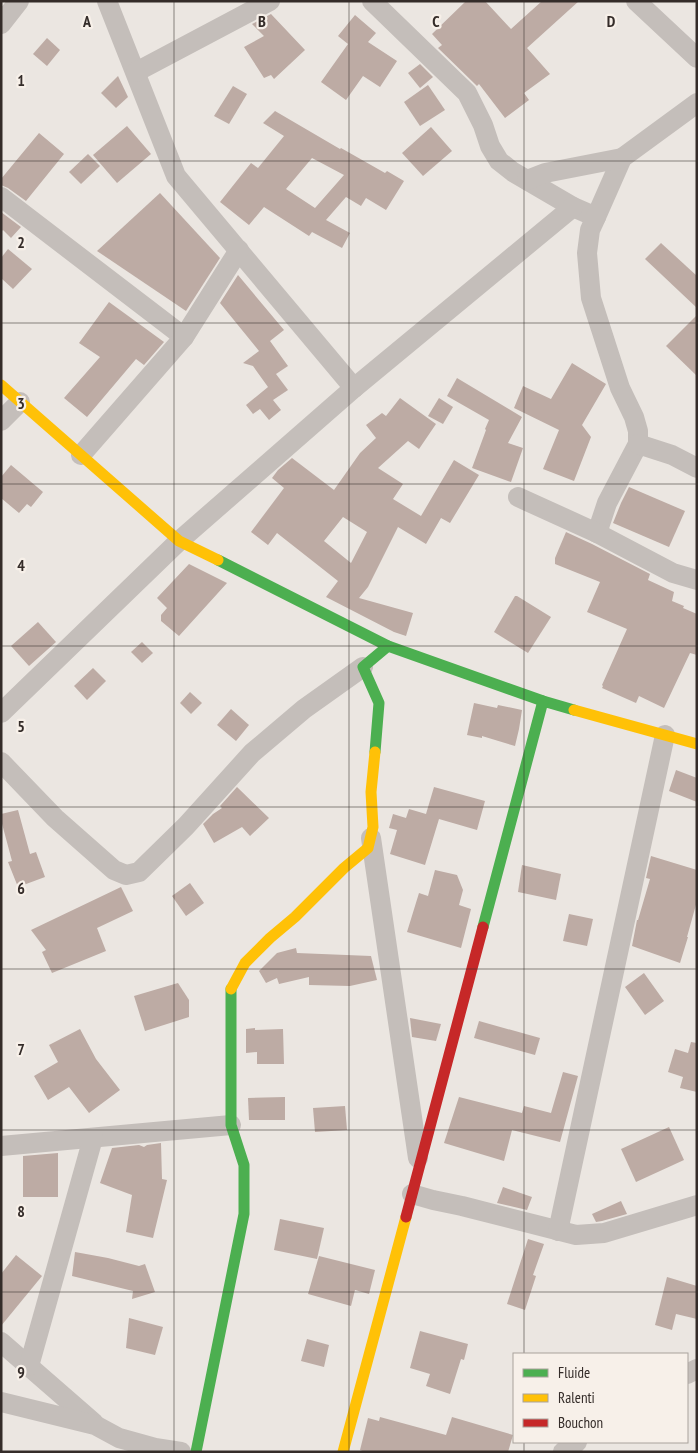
<svg xmlns="http://www.w3.org/2000/svg" width="698" height="1453" viewBox="0 0 698 1453" font-family="'PT Sans Narrow',sans-serif">
<style>
.building{fill:#bdaba4;fill-rule:evenodd}
.lines{fill:none;stroke-linecap:round;stroke-linejoin:round}
.street{stroke:#c4beba;stroke-width:20}
.fast{stroke:#4caf50;stroke-width:11}
.slow{stroke:#ffc107;stroke-width:11}
.jam{stroke:#c62828;stroke-width:11}
.grid{fill:none;stroke:#342c29;stroke-width:1;stroke-opacity:0.55}
.grid-label{font-size:16px;text-anchor:middle;font-weight:bold;fill:#342c29;stroke:#f7f0e9;stroke-width:4.5;stroke-linejoin:round;paint-order:stroke}
</style>
<rect width="100%" height="100%" fill="#ebe6e1"/>
<g class="building">
<path d="M466 1H485L511 29 542 1H579L527 48 550 74 524 93 529 100 505 118 479 84 477 86 438 48 442 45 432 34Z"/>
<path d="M271 14 305 50 274 79 271 75 264 78 244 47 264 36 252 24Z"/>
<path d="M355 15 376 33 368 42 397 61 380 87 363 76 346 100 321 82 348 44 338 36Z"/>
<path d="M47 38 60 50 47 66 33 54Z"/>
<path d="M420 64 433 77 420 88 408 73Z"/>
<path d="M118 76 128 97 116 108 101 93Z"/>
<path d="M428 85 445 110 420 126 404 102Z"/>
<path d="M233 86 247 94 229 124 214 116Z"/>
<path d="M275 111 340 149 341 148 385 173 387 171 404 181 386 210 366 198 361 206 346 197 326 220 350 233 342 248 312 232 309 236 264 207 249 225 220 202 251 163 258 168 284 136 263 123ZM312 158 344 175 315 208 286 189Z"/>
<path d="M127 126 151 154 117 183 93 155Z"/>
<path d="M431 127 452 151 423 176 402 153Z"/>
<path d="M39 133 64 154 26 201 8 188 1 185V179Z"/>
<path d="M88 154 100 166 81 184 69 172Z"/>
<path d="M160 193 220 258 186 311 97 251Z"/>
<path d="M1 212 21 227 11 238 3 230 1 232Z"/>
<path d="M661 243 697 276V308L645 259Z"/>
<path d="M8 249 32 269 13 289 1 278V258Z"/>
<path d="M238 275 284 330 270 341 288 366 276 374 288 390 273 400 281 410 269 420 260 409 253 414 246 405 268 387 253 366 243 363 259 351 220 303Z"/>
<path d="M109 302 164 342 144 365 136 359 87 417 64 398 100 357 79 343Z"/>
<path d="M697 315V376L666 346Z"/>
<path d="M572 363 606 384 582 425 591 437 574 481 543 469 559 430 514 408 523 386 551 399Z"/>
<path d="M457 378 522 417 508 443 523 448 511 482 472 468 486 430 485 429 489 420 447 396Z"/>
<path d="M400 398 436 424 419 449 408 441 378 468 403 484 393 499 421 516 454 460 479 475 450 523 441 518 426 544 398 527 368 587 359 598 413 613 406 636 394 632 326 597 338 581 277 533 268 545 251 532 284 488 272 478 278 470 292 458 334 490 360 453 376 438 366 425 382 413 386 416ZM343 517 367 532 351 563 324 541Z"/>
<path d="M439 398 453 407 443 424 428 416Z"/>
<path d="M11 465 43 492 31 507 27 504 19 513 1 498V477Z"/>
<path d="M629 487 685 511 669 547 613 523 621 503Z"/>
<path d="M566 532 592 544 650 574 648 580 674 592 672 601 684 606 683 608 697 614V655L690 653 664 708 639 696 636 703 602 688 603 686 602 685 627 629 587 612 600 582 555 564V558Z"/>
<path d="M189 564 227 583 179 636 161 621V615L167 608 157 598Z"/>
<path d="M515 596H517L551 617 528 653 494 632Z"/>
<path d="M38 622 56 642 29 666 11 646Z"/>
<path d="M142 642 153 653 142 663 131 652Z"/>
<path d="M93 668 106 681 87 700 74 686Z"/>
<path d="M190 692 202 703 191 714 180 703Z"/>
<path d="M474 703 497 708 498 705 522 710 519 729 515 746 482 736V738L467 735Z"/>
<path d="M231 709 249 725 236 741 217 725Z"/>
<path d="M676 770 697 778V802L669 791Z"/>
<path d="M237 787 269 818 250 836 242 827 214 843 203 824 213 814 222 808 220 806Z"/>
<path d="M434 787 485 801 477 830 439 819 425 865 390 854 397 830 389 828 393 814 406 818 409 809 426 814Z"/>
<path d="M18 810 30 854 36 852 45 877 18 887 8 862 12 861 1 820V814Z"/>
<path d="M651 856 697 870V901L687 937H688L680 963 632 946 637 920H638L650 879 646 878Z"/>
<path d="M522 865 561 874 556 900 518 892Z"/>
<path d="M435 870 457 875 463 890 459 905 471 909 461 948 407 932 419 893 428 896Z"/>
<path d="M190 883 204 903 186 916 172 896Z"/>
<path d="M121 887 133 911 97 928 106 951 52 973 42 952 46 950 31 930Z"/>
<path d="M569 914 593 919 587 946 563 941Z"/>
<path d="M296 948 297 953 371 956 377 980 350 986 309 985V977L279 984 277 978 266 983 259 971 277 953Z"/>
<path d="M644 973 664 1001 645 1015 625 987Z"/>
<path d="M178 983 189 1000V1017L145 1031 134 996Z"/>
<path d="M410 1018 441 1024 436 1041 412 1037Z"/>
<path d="M479 1021 540 1038 535 1055 474 1038Z"/>
<path d="M255 1028V1030L283 1029 284 1064H257V1052L246 1053V1029Z"/>
<path d="M80 1029 96 1059 120 1090 89 1113 69 1087 48 1100 34 1076 58 1062 49 1045Z"/>
<path d="M691 1042 697 1043V1092L680 1088 683 1077 668 1072 675 1049 688 1053Z"/>
<path d="M563 1072 578 1076 560 1142 512 1130 504 1161 444 1143 459 1097 522 1113 524 1106 551 1113Z"/>
<path d="M285 1097V1120H249L248 1098Z"/>
<path d="M345 1106 347 1130 315 1132 313 1108Z"/>
<path d="M669 1127 684 1160 636 1182 621 1149Z"/>
<path d="M161 1143 162 1179 167 1180 153 1238 126 1232 132 1195 100 1183 112 1148 139 1145 144 1147 147 1145Z"/>
<path d="M58 1153V1197H23V1156Z"/>
<path d="M503 1187 532 1197 527 1210 497 1203Z"/>
<path d="M621 1201 627 1214 602 1221 596 1222 592 1214Z"/>
<path d="M280 1219 324 1228 317 1259 274 1250Z"/>
<path d="M528 1239 544 1244 533 1275 536 1276 525 1310 507 1304Z"/>
<path d="M75 1252 108 1258 139 1266 145 1264 155 1292 132 1299 133 1291 72 1276Z"/>
<path d="M16 1255 42 1276 1 1326V1274Z"/>
<path d="M319 1256 375 1270 369 1294 355 1290 351 1306 308 1294Z"/>
<path d="M667 1277 697 1286V1319L676 1314 672 1330 655 1325Z"/>
<path d="M129 1318 163 1327 155 1355 126 1348Z"/>
<path d="M420 1331 468 1344 464 1360 461 1359 450 1394 426 1386 430 1374 410 1368Z"/>
<path d="M307 1339 329 1345 324 1367 301 1361Z"/>
<path d="M380 1417 446 1435 452 1417 513 1435 508 1452H365L360 1450 368 1418 379 1421Z"/>
</g>
<g class="lines">
<g class="street">
<path d="M107 1 176 176 354 388"/>
<path d="M372 1 467 93 483 125 490 146 499 161 513 172 573 207 596 217 622 158 697 103"/>
<path d="M636 1 697 58"/>
<path d="M1 24 19 1"/>
<path d="M136 72 270 1"/>
<path d="M527 180 545 173 622 158"/>
<path d="M1 197 184 337"/>
<path d="M596 217 590 230 587 253 591 298 620 388 634 417 638 431V444L607 503 597 533"/>
<path d="M1 421 20 402"/>
<path d="M638 444 672 455 697 468"/>
<path d="M81 455 184 337 239 250"/>
<path d="M518 497 597 533 673 573 697 580"/>
<path d="M1 713 179 541 354 388 573 207"/>
<path d="M1 762 55 818 114 870 126 875 139 872 186 826 252 753 304 709 363 667"/>
<path d="M371 838 418 1158"/>
<path d="M1 1146 231 1125"/>
<path d="M412 1194 433 1200 462 1206 576 1235 604 1233 697 1205"/>
<path d="M558 1231 665 735"/>
<path d="M1 1342 94 1423"/>
<path d="M29 1366 93 1138"/>
<path d="M687 1374 697 1369"/>
<path d="M1 1402 95 1425 119 1438 155 1448 181 1452"/>
<path d="M563 1452 577 1442"/>
</g>
<g class="fast">
<path d="M218 560 388 646 543 701 574 710"/>
<path d="M375 752 379 703 363 667 388 646"/>
<path d="M483 927 543 701"/>
<path d="M196 1452 244 1214V1165L231 1125V989"/>
</g>
<g class="slow">
<path d="M1 385 179 541 218 560"/>
<path d="M574 710 697 744"/>
<path d="M231 989 245 963 270 938 295 917 344 868 368 848 373 827 371 792 375 752"/>
<path d="M343 1452 406 1217"/>
</g>
<path class="jam" d="M406 1217 483 927"/>
</g>
<path class="grid" d="M174 1V1452M349 1V1452M524 1V1354M1 161H697M1 323H697M1 484H697M1 646H697M1 807H697M1 969H697M1 1130H697M1 1292H697M524 1442V1452"/>
<g class="grid-label">
<text x="87" y="27">A</text>
<text x="262" y="27">B</text>
<text x="436" y="27">C</text>
<text x="611" y="27">D</text>
<text x="21" y="86">1</text>
<text x="21" y="248">2</text>
<text x="21" y="409">3</text>
<text x="21" y="571">4</text>
<text x="21" y="732">5</text>
<text x="21" y="894">6</text>
<text x="21" y="1055">7</text>
<text x="21" y="1217">8</text>
<text x="21" y="1378">9</text>
</g>
<rect width="698" height="1453" fill="none" stroke="#342c29" stroke-width="5"/>
<rect x="513" y="1353" width="175" height="90" fill="#f7f0e9" stroke="#a9a29c"/>
<rect x="523" y="1369" width="25" height="8" fill="#4caf50" stroke="#a9a29c"/>
<text x="558" y="1378" font-size="15" fill="#342c29">Fluide</text>
<rect x="523" y="1394" width="25" height="8" fill="#ffc107" stroke="#a9a29c"/>
<text x="558" y="1403" font-size="15" fill="#342c29">Ralenti</text>
<rect x="523" y="1419" width="25" height="8" fill="#c62828" stroke="#a9a29c"/>
<text x="558" y="1428" font-size="15" fill="#342c29">Bouchon</text>
</svg>
